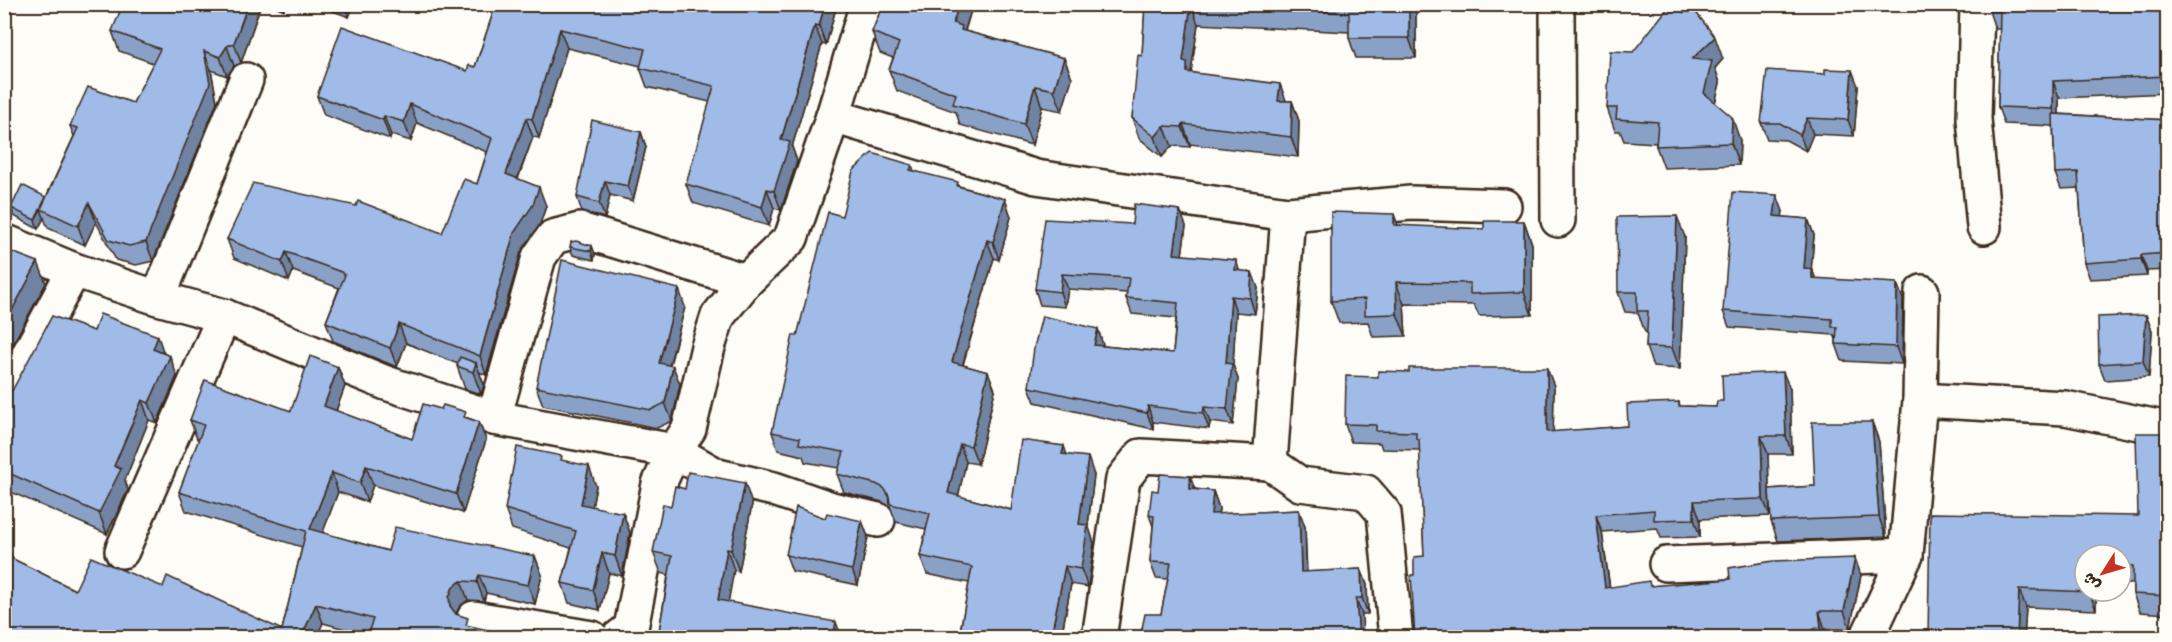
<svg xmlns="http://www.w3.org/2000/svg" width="2172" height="642" viewBox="0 0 2172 642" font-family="'Comic Neue','Playpen Sans Arabic',sans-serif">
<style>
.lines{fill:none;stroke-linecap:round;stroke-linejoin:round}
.minor-casing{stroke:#3b2a1e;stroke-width:38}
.minor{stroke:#fdfcf7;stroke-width:33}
.wall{fill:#8aa1c7;stroke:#3b2a1e;stroke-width:1.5}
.shaded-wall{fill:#7083a2;stroke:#3b2a1e;stroke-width:1.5}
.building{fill:#a0bbe7;stroke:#3b2a1e;stroke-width:1.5}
</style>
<rect width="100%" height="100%" fill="#fdfcf7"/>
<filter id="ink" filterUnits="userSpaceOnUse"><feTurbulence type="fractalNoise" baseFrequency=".0167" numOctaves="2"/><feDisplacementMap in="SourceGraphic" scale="12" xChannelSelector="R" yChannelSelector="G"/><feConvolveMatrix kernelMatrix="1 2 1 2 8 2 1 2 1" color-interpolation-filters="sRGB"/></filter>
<g filter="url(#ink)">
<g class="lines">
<g class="minor-casing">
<g id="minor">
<path d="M867 4 833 116 1036 177 1288 214 1270 463 1300 484 1366 492 1384 513 1396 638"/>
<path d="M1557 4 1558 220"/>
<path d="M1977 4 1974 119 1984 227"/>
<path d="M1288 214 1411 203 1504 206"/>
<path d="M4 241 74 270 158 298 224 316 386 383 494 418 674 451 689 429 708 347 718 316 746 281 791 238 833 116"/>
<path d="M158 298 246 80"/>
<path d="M4 400 74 270"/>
<path d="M1920 400 1922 292"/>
<path d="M494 418 539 257 553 237 580 230 746 281"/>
<path d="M122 551 224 316"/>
<path d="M1666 564 1906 555"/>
<path d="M474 618 592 638"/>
<path d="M618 638 631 628 659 484 674 451 718 476 774 489 832 509 878 520"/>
<path d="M1099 638 1123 479 1141 456 1270 463"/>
<path d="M1867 638 1906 555 1920 400 2065 408 2168 429"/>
</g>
</g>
<use href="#minor" class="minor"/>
</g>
<g class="wall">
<path d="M261 4 241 63 234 66 227 76 211 70 217 102 153 261 136 265 116 260 96 222 85 245 48 228 44 218 38 229 14 216 11 208 46 197 74 136 70 126 133 103 153 63 119 51 112 31Z"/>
<path d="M270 4H286L284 10Z"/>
<path d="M314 4H354L349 17Z"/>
<path d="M496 4H837L826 45 822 44 792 147 797 161 794 172 781 210 774 208 769 226 693 203 686 184 710 102 647 87 640 68 641 66 567 48 539 138 533 137 518 179 546 206 540 224 521 252 486 375 479 372 484 385 481 394 465 389 457 366 458 364 406 343 397 367 333 341 326 322 339 288 293 271 289 281 234 258 227 239 442 233 477 184 487 152 417 123 411 141 391 135 390 139 324 115 317 96 467 71 475 67Z"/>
<path d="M883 4H973L965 31 1064 58 1072 78 1062 111 1042 107 1032 145 960 125 956 112 897 91 889 70 893 58 880 53 872 32Z"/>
<path d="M1143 4H1416V58H1356L1349 38V32L1198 24 1191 72 1286 101H1292L1299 121 1298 157 1190 144V147L1172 146 1162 157 1139 138 1132 118 1142 56 1145 8Z"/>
<path d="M2168 4V93L2059 98V114L2168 120V270L2147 271V276L2090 279 2084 263 2079 188 2061 189 2055 173 2053 126 2004 124 1998 107 2000 29H1995L1989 11Z"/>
<path d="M1723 59 1715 68 1720 83 1715 103 1740 140 1739 165 1664 168 1656 146V143L1624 141 1620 131H1615L1607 108Z"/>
<path d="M1858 86 1854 136 1813 134 1806 151 1786 140 1767 139 1761 123Z"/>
<path d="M641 132 646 147 633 201 610 195 605 218 582 212 577 197Z"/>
<path d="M912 165 914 171 959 186 1005 199 1011 217 999 260 994 258 963 365 988 372 995 390 978 464 966 462 958 496 1011 510 1067 454 1094 475 1088 525 1094 543 1088 587 1071 584 1062 633 959 637 969 583 927 574 920 556 926 529 896 522 890 506 882 502 844 492 837 474 839 468 805 462 803 456 778 450 772 432 797 336 842 216Z"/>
<path d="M1783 211 1782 217 1808 219 1814 235 1811 269 1816 279 1903 299 1902 364 1842 361 1836 344V339L1834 335 1729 327 1723 311Z"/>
<path d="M1524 221 1532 244V315L1479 316 1474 305 1404 304 1406 336 1373 337 1368 322 1339 323 1331 301 1398 226 1484 229Z"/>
<path d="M1132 224 1186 226 1182 255 1240 271 1258 288 1255 314 1236 312 1233 365 1238 379 1233 425 1210 422 1209 429 1153 422V429L1035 402 1029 387 1098 329 1103 346 1173 353 1176 318 1132 314 1126 298 1127 293 1068 289 1065 307 1040 305 1035 289Z"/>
<path d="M1685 237 1680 369 1653 367 1646 347 1647 332H1645L1638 313 1625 312 1618 292Z"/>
<path d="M592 246 595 254 594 260 573 255 570 247Z"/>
<path d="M685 307 670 365 680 384 672 421 657 428 543 405 536 387Z"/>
<path d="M2146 315 2152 331 2149 377 2105 380 2099 364Z"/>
<path d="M94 331 164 353 177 376 157 423 149 420 125 480 128 490 107 534 4 489V396Z"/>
<path d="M338 367 345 386 336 411 412 439 468 418 479 422 486 440 463 513 373 485 367 502 338 492 322 533 388 551 535 556 542 575 535 604 486 593 484 601 468 600 460 606 456 614 367 635 323 623 316 638H4L13 559 75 590 163 587 282 630 302 547 186 511 179 492 199 439H197L190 420 291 411Z"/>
<path d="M1554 386 1553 432 1628 426 1679 402 1680 406 1716 407 1723 401 1790 389 1792 454H1768L1769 489 1815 486 1872 422 1879 442 1886 537 1778 541 1771 521 1769 494 1770 516 1700 519V537L1661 538 1657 528 1602 532 1610 588 1861 575 1850 629H1825L1826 638H1415L1414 575 1424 556 1420 450 1382 449 1380 443 1351 442 1345 424Z"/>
<path d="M2168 433V614L2140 612 2133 594V584H2121V555H2085L2096 591V610L2026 607 2024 638H1928L2138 516Z"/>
<path d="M564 461 596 486 592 507 623 513 630 533 622 576 609 573 600 610 569 603 562 583 571 548 512 529 505 509Z"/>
<path d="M1195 489 1213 491 1219 508 1218 514 1299 510 1305 527 1307 572 1361 569 1367 585 1368 614H1161L1168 579 1156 578 1150 562 1153 526 1149 515Z"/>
<path d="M752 504 739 571 734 570 658 638 668 575 661 573 653 552Z"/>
<path d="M862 521 868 537 858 585 792 571 786 555Z"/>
</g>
<g class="shaded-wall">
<path d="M248 4H261L241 63 234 43Z"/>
<path d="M345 4H354L349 17Z"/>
<path d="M825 4H837L826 45 819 26Z"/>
<path d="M959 4H973L964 33 953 23Z"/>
<path d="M1191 4 1198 24 1191 72 1195 81 1194 91 1183 61Z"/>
<path d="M1409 4H1416V58L1409 38Z"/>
<path d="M815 25 822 44 792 147 797 161 781 210 774 191 781 140Z"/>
<path d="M560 29 567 48 539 138 532 119Z"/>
<path d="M1715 37 1723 59 1715 68 1720 83 1712 115 1692 59Z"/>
<path d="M227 46 234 66 227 76 220 57Z"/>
<path d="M204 51 211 70 217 102 153 261 146 242Z"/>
<path d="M1064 58 1072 78 1062 111 1054 90Z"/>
<path d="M1852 70 1858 86 1854 136 1848 120Z"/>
<path d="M2053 81 2059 98V127L2053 109Z"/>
<path d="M1280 84 1287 103 1278 101Z"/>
<path d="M1035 86 1042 107 1032 145 1024 124Z"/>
<path d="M1292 101 1299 121 1298 157 1291 137Z"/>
<path d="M410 104 417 123 411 141 404 122Z"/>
<path d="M384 116 391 135 390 139 383 120Z"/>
<path d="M1732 117 1740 140 1739 165 1731 143Z"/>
<path d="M526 118 533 137 512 193 506 174Z"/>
<path d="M1807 118 1813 134 1806 151 1800 135Z"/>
<path d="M1183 124 1190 144V147L1182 127Z"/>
<path d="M1164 126 1172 146 1162 157 1155 137Z"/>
<path d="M641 132 646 147 633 201 628 186Z"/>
<path d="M605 181 610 195 605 218 599 203Z"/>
<path d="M539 187 546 206 540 224 521 252 486 375 480 356 514 233Z"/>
<path d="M767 189 774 208 769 226 762 207Z"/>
<path d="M1777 195 1783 211 1780 232 1774 216Z"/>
<path d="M1005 199 1011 217 999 260 993 242Z"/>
<path d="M89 203 96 222 85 245 78 226Z"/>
<path d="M41 209 44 218 38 229 35 220Z"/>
<path d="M1180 210 1186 226 1180 270 1174 254Z"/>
<path d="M1394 214 1402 236 1394 225Z"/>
<path d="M1677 216 1685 237 1680 369 1672 348Z"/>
<path d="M1808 219 1814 235 1810 285 1804 268Z"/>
<path d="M1524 221 1532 244V315L1524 292Z"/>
<path d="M987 240 994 258 958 380 952 362Z"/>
<path d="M592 246 595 254 594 260 591 251Z"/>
<path d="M286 252 293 271 289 281 282 262Z"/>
<path d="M2141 255 2147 271V276L2141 259Z"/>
<path d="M1236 260 1241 276 1235 270Z"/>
<path d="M38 262 46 283 4 360V325Z"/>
<path d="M1812 269 1818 285 1812 278Z"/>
<path d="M1252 272 1258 288 1255 314 1250 298Z"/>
<path d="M1062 274 1068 289 1065 307 1060 292Z"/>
<path d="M1396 282 1404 304 1406 336 1397 314Z"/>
<path d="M1897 283 1903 299 1902 364 1896 347Z"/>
<path d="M679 289 685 307 665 381 659 363Z"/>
<path d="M1231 296 1236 312 1233 365 1238 379 1233 425 1227 409 1226 363Z"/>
<path d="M2146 315 2152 331 2149 377 2143 361Z"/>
<path d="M399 324 406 343 397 367 390 348Z"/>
<path d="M1098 329 1103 345 1100 361 1094 345Z"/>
<path d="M158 336 165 357 153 349Z"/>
<path d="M170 356 177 376 157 423 149 403Z"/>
<path d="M476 363 484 385 481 394 473 372Z"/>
<path d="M673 366 680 384 672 421 665 403Z"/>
<path d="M338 367 345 386 331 425 324 406Z"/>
<path d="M1547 368 1554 386 1553 450 1547 432Z"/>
<path d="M988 372 995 390 978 464 971 446Z"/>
<path d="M1783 372 1790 389 1792 454 1786 436Z"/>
<path d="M142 400 149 420 125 480 128 490 107 534 99 513 114 466Z"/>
<path d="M1148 406 1153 422V429L1147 413Z"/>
<path d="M1204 407 1210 422 1209 429 1203 413Z"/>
<path d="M479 422 486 440 463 513 456 494Z"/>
<path d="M1872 422 1879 442 1886 537 1879 517Z"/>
<path d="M1761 436 1768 454 1770 516 1763 499Z"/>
<path d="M960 444 966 462 955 511 948 493Z"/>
<path d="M1064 446 1070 464 1062 454Z"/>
<path d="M1088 457 1094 475 1088 525 1094 543 1088 587 1081 569 1079 524Z"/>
<path d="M366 466 373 485 367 502 360 483Z"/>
<path d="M589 466 596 486 589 524 581 504Z"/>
<path d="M332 473 338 492 317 548 310 529Z"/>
<path d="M1190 476 1196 492 1190 489Z"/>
<path d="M745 483 752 504 739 571 731 550Z"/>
<path d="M1213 491 1219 508 1217 531 1211 514Z"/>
<path d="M1694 501 1700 519V537L1694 519Z"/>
<path d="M1299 510 1305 527 1307 589 1301 572Z"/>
<path d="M623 513 630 533 622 576 615 556Z"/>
<path d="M1596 515 1602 532 1612 606 1605 588Z"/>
<path d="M862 521 868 537 858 585 852 570Z"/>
<path d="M727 549 734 570 725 621 718 600Z"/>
<path d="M602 553 609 573 600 610 593 590Z"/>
<path d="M535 556 542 575 535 604 528 585Z"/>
<path d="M1855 558 1861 575 1850 629 1844 611Z"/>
<path d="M1065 566 1071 584 1061 638 1052 631Z"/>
<path d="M1361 569 1367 585 1368 614 1362 598Z"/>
<path d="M479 575 486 593 484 601 477 582Z"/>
<path d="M461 581 468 600 460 606 455 615 450 606 449 597 453 587Z"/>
<path d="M2019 589 2026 607 2024 638H2017Z"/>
<path d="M2089 591H2096V610L2089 592Z"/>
<path d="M1356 598 1362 615 1363 638H1359Z"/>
<path d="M316 604 323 623 316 638H301Z"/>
<path d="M1819 611 1825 629 1826 638H1825L1821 627Z"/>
<path d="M836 622 842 638H833Z"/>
</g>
<g class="building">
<path d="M123 4H248L234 43 227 46 220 57 204 51 210 83 146 242 129 246 109 240 89 203 78 226 41 209 78 128 70 126 88 87 133 103 160 49 112 31Z"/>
<path d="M496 4H825L819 26 815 25 781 140 790 142 774 191 767 189 762 207 686 184 714 86 640 68 645 49 560 29 532 119 526 118 506 174 539 187 533 205 514 233 480 356 399 324 390 348 326 322 345 275 341 272 286 252 282 262 227 239 253 183 356 206 358 201 442 233 464 179 477 184 492 138 410 104 404 122 384 116 383 120 317 96 342 26 467 71 469 65 475 67Z"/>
<path d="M883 4H959L953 23 962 26 961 30 1064 58 1054 90 1035 86 1024 124 953 104 956 94 889 70 899 43 872 32Z"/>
<path d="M1145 4H1191L1183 61 1187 62V72L1280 84 1278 101H1292L1291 137 1183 124 1182 127 1164 126 1155 137 1132 118 1138 55 1142 56Z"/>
<path d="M1195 4H1409V38H1349V13Z"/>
<path d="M1671 4H1677L1684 13 1691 6 1715 37 1692 59 1712 61 1704 93 1732 117 1731 143 1656 146 1658 122 1616 119 1617 108H1607L1610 51 1633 52Z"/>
<path d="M1989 4H2168V76L2053 81V109L1998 107 2000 11H1989Z"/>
<path d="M1825 69 1852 70 1848 120 1807 118 1800 135 1780 123H1761L1767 70 1825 74Z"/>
<path d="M2053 114 2168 120V253L2141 255V259L2084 263 2078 172 2055 173Z"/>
<path d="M592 120 641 132 628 186 605 181 599 203 577 197Z"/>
<path d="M872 153 912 165 910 170 958 182 957 186 1005 199 993 242 987 240 952 362 988 372 971 446 960 444 948 493 1011 510 1021 440 1064 446 1062 454 1088 457 1079 524 1088 525 1081 569 1065 566 1052 631 1068 634 1067 638H932L933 631 959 637 972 567 920 556 930 513 890 504 889 496 884 488 876 484 837 474 844 452 799 444 800 438 772 432 793 335 797 336 828 212 842 216 853 171Z"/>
<path d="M22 185 46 197 35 220 11 208Z"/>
<path d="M1733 192 1777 195 1774 216 1808 219 1804 268 1812 269V278L1897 283 1896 347 1836 344 1837 327H1832V319L1723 311Z"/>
<path d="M1134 204 1180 210 1174 254 1236 260 1235 270 1252 272 1250 298 1231 296 1226 363 1232 364 1227 409 1204 407 1203 413 1148 406 1147 413 1029 387 1034 348 1042 316 1098 329 1094 345 1173 353 1178 303 1126 298 1129 278 1062 274 1060 292 1035 289 1045 219 1132 224Z"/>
<path d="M1331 212 1394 214V225L1484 229V221H1524V292L1470 294V283L1396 282 1397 314 1365 315V299L1331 301Z"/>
<path d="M1677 216 1672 348 1646 347 1648 311H1637V292H1618L1617 217Z"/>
<path d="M576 241 592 246 591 251 570 247 571 242Z"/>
<path d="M4 249 38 262 4 325Z"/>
<path d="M562 260 679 289 659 363 673 366 665 403 651 410 536 387Z"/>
<path d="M100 314 158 336 153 349 170 356 149 403 142 400 114 466 121 469 99 513 4 471V396L13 389 52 316 94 331Z"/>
<path d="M2146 315 2143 361 2099 364 2098 317Z"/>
<path d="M310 356 338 367 324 406 412 439 423 404 441 409 443 405 466 412 464 417 479 422 456 494 366 466 360 483 332 473 310 529 388 551 395 527 535 556 528 585 479 575 477 582 461 581 453 587 449 597 450 606 456 614 468 618 466 625 522 638H366L373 619 316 604 301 638H4V540L13 559 75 590 91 557 163 587 167 576 282 630 306 531 179 492 204 425 190 420 205 380 291 411Z"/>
<path d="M460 357 476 363 473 372 457 366Z"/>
<path d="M1409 368H1547V432L1628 426 1627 404 1679 402V406L1716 407 1717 401H1723L1722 375 1783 372 1786 436H1761L1763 499 1694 501V519L1654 520V510L1596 515 1605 588 1649 581 1650 586 1730 579 1729 568 1773 561 1855 558 1844 611H1819L1821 627 1814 628 1815 638H1415L1411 575H1414V557L1424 556 1419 439H1416V432L1376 431V425L1345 424 1346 376 1378 377V371L1409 372Z"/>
<path d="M1812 422H1872L1879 517 1771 521 1769 489 1815 486Z"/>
<path d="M2136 433H2168V596L2133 594V566H2121V555H2085V591H2089V592L2019 589 2017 638H1928L1930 513 2138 516Z"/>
<path d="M517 447 562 456 561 460 589 466 581 504 623 513 615 556 602 553 593 590 562 583 576 531 505 509Z"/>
<path d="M688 472 745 483 731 550 727 549 718 600 836 622 833 638 658 637 672 556 653 552 663 504 671 506 675 486 685 489Z"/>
<path d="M1160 474 1190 476V489L1213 491 1211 514 1299 510 1301 572 1361 569 1362 598H1356L1359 638H1140L1145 614H1161L1171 563 1150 562 1154 516 1149 515 1152 490 1158 491Z"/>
<path d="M796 507 825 518 827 513 862 521 852 570 786 555Z"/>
<path d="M598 632 605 637 611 638H588Z"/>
<path d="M620 635 631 638H614Z"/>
<rect x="2133" y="636" width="35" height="2"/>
</g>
</g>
<rect width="2172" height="642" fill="none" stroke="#fdfcf7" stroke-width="24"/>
<rect x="12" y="12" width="2148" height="618" fill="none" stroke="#3b2a1e" stroke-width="2" filter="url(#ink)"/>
<g transform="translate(2103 573) rotate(233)"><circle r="28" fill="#fdfcf7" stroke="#afa8a0" stroke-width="1.5"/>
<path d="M0-4.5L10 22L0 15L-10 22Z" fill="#c8321e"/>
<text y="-9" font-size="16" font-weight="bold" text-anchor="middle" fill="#3b2a1e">ش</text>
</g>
</svg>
